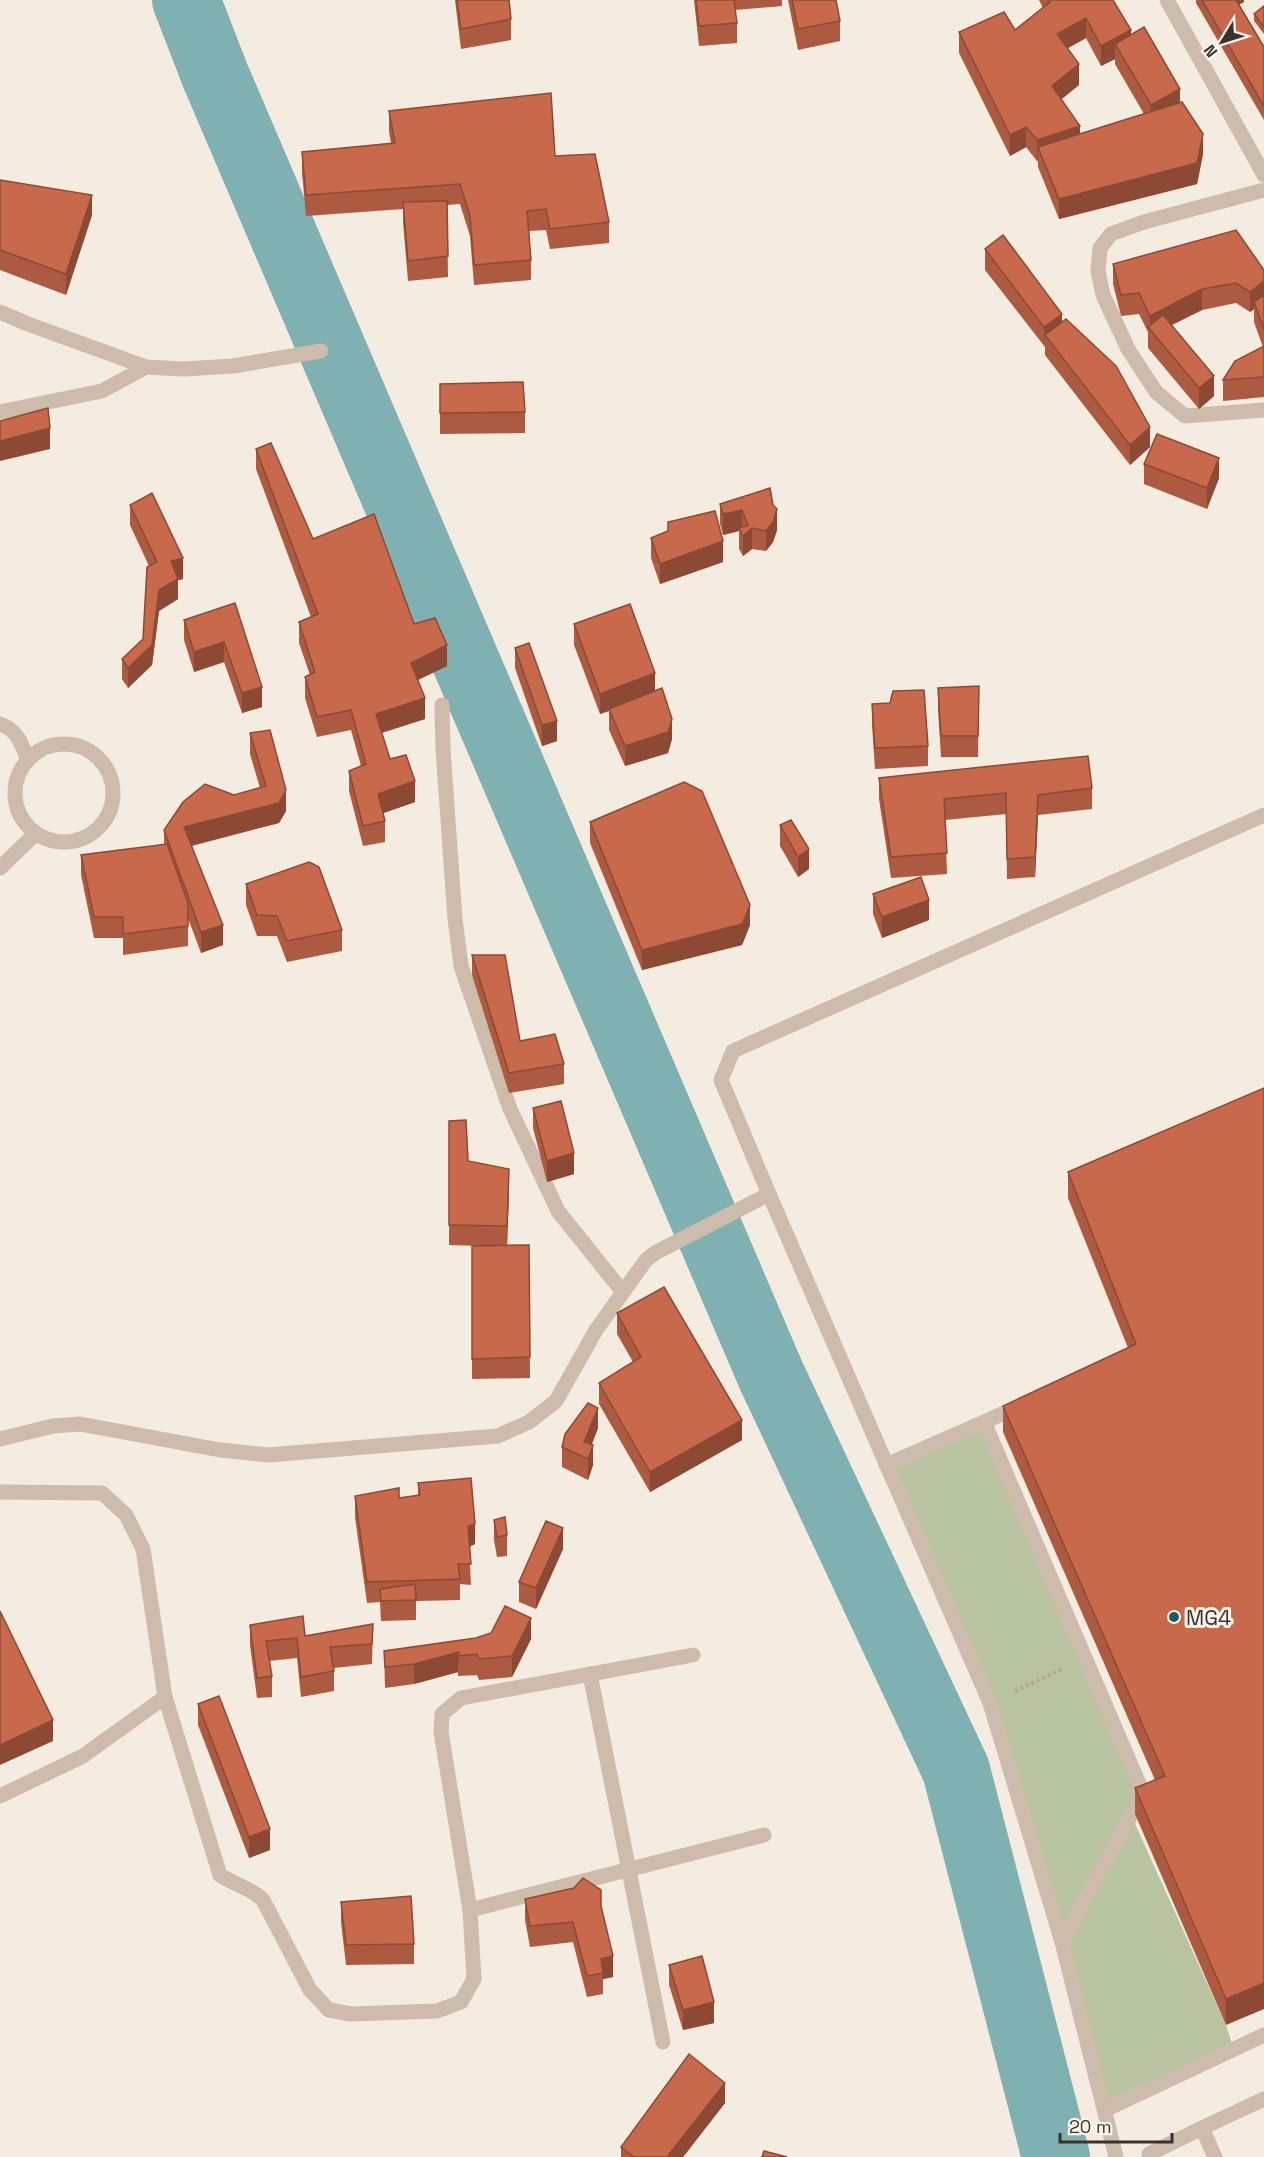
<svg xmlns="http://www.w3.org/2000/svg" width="1264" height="2157" viewBox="0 0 1264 2157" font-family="'Space Grotesk',sans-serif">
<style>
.green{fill:#b8c4a0}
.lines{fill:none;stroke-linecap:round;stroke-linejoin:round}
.river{stroke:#7fb0b2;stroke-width:68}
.path{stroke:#b9a596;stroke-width:4;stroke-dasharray:3 3;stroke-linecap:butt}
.service{stroke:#cdbbac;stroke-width:15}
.minor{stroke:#cdbbac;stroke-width:15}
.wall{fill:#ac5a40;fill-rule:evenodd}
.shaded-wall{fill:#8c4a34}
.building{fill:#c8694b;stroke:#8c4a34;stroke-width:1.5}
.poi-dot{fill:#1f5a5e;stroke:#fbf5ee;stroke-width:2}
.labels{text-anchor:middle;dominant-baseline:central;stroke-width:6;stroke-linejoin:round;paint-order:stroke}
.poi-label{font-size:21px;fill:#3b302b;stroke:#fbf5ee;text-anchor:start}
</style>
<rect width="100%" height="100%" fill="#f4ebe1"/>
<path class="green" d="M984 1422 1143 1793 1131 1815 1226 2025 1234 2050 1105 2110 990 1703 886 1465Z"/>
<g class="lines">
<path class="river" d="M186 0 215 75 770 1373 956 1770 1056 2157"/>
<path class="path" d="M1015 1691 1062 1669"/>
<g class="service">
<path d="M1167 0 1264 175"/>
<path d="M1264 190 1144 222 1111 234 1100 248 1098 271 1103 295 1128 349 1156 392 1185 416 1264 410"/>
<path d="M0 312 28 324 146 367 184 369 233 366 321 351"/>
<path d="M0 412 102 391 146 367"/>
<path d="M442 705 443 749 455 919 461 966 510 1109 558 1211 622 1291"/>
<path d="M0 724C17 730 21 742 27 758"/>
<path d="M984 1422 1022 1405"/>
<path d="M886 1465 984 1422 1143 1793 1062 1942"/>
<path d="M0 1492 102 1493 126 1515 143 1549 165 1697 220 1875C235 1885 251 1888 263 1900L310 1990 329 2010 351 2014 437 2011 461 2002 474 1979 470 1910 441 1732 442 1714 461 1698 693 1655"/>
<path d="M590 1674 663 2042"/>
<path d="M0 1796 83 1756 165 1697"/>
<path d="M470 1910 764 1835"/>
<path d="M1105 2110 1264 2035"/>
<path d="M1149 2154 1202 2128"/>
<path d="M1215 2157 1202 2128 1264 2099"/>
</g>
<g class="minor">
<circle cx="64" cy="793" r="49"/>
<path d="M0 868 35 834"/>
<path d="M0 1439 53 1426 80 1424 220 1450 268 1455 498 1436 529 1422 556 1401 596 1330 646 1260 655 1253 769 1194"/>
<path d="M1116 2157 1062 1942 990 1703 769 1194 721 1080 733 1051 1264 815"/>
</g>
</g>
<g class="wall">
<path d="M455 0H509L511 19V40L461 49Z"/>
<path d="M694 0H782V6L735 10 737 23V43L699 46Z"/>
<path d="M788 0H836L840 21V41L798 50Z"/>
<path d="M1039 0H1113L1131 35 1180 102 1203 154 1197 184 1059 219 1038 167V161H1037L1026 147 1010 156 959 53V32L1015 30 1043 8ZM1086 38 1101 66 1115 59V64L1144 114 1080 134 1061 99 1079 85 1068 48Z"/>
<path d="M1196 0H1244V2L1239 4 1264 47V120L1196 3Z"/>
<path d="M1264 6V34L1254 21V14Z"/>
<path d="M389 111 555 156 609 222V243L550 249 546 230 529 231 531 260V280L474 285 470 236 460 204 447 205 448 277 408 281 403 222V209L306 216 302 173V152L391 143 389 131Z"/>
<path d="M0 180 92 215 66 295 0 270Z"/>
<path d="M985 249 1062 322 1150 447 1130 465 1045 355V347L985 270Z"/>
<path d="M1113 264 1264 270V397L1223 401V380L1263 347 1254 322V309L1250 312 1236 303 1202 310 1171 325 1214 396 1199 409 1148 348V332L1139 314 1121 316 1113 284Z"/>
<path d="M440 384 525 412V433L440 434Z"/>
<path d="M256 449 313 539 414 624 447 666 418 680 425 719 382 733 390 759 415 802 383 813 385 821V842L363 846 349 791V771L361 766 351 730 317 737 305 698V677L310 675 299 643V622L311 617 256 469Z"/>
<path d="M1144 464 1219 478 1207 509 1144 484Z"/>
<path d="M770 488 777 530 773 542 766 551 752 549 743 556 739 549V531L723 535 720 524V504Z"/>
<path d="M130 505 183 579 178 580V599L159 611 152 665 128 688 122 679V659L143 639 149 566 130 525Z"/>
<path d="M668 522 723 562 660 584 651 558V538L668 531Z"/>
<path d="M235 603 262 707 242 713 224 662 194 672 184 640V620Z"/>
<path d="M574 624 655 690 672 739 668 753 625 766 609 730V711L600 714 574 645Z"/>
<path d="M515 648 557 741 542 746 515 668Z"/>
<path d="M979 686 978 757H941L938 709V688Z"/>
<path d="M872 704 928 746V766L875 769 872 725Z"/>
<path d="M250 733 286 811 279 823 192 846 223 945 201 953 188 918V946L123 955V938H94L81 875V855L164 845V830L234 795 260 788 250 754Z"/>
<path d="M879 778 1092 788V809L1038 815 1035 877 1007 879 1006 814 945 820 947 874 891 878 879 799Z"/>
<path d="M590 822 750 925 742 945 642 970 590 843Z"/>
<path d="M780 825 809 869 798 877 780 846Z"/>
<path d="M246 884 342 930V951L287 962 277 936H257L246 905Z"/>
<path d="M873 894 929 920 882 938 873 914Z"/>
<path d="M472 955 520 1041 564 1064V1084L509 1093 472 975Z"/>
<path d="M1264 1088 1226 2025 1135 1814V1788L1155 1780 1003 1432V1406L1128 1348 1068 1198V1172Z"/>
<path d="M533 1108 574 1174 547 1182 533 1128Z"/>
<path d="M449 1121 468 1161 509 1189 507 1246 529 1245 530 1378 472 1379V1246H481L449 1245Z"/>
<path d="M617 1313 742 1440 650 1492 599 1404V1383L633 1362 617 1334Z"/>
<path d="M598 1428 592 1444 593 1465 588 1480 562 1467V1447Z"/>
<path d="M418 1483 475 1544 469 1547 471 1585 460 1584V1600L416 1601V1620L381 1621 380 1602 367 1603 355 1517V1496L399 1498 418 1495Z"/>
<path d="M494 1520 507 1535V1556L497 1557 494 1540Z"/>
<path d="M563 1549 536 1609 519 1602V1582Z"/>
<path d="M373 1624 372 1664 334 1668V1691L301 1697 297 1658 269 1661 272 1676V1697L257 1698 250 1645V1625L305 1636Z"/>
<path d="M531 1639 512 1677 479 1680 477 1675 458 1676V1672L414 1684 385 1688 384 1651Z"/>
<path d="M198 1704 270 1850 249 1858 198 1725Z"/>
<path d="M525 1899 601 1906 613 1977 603 1979V1994L587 1997 573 1942 530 1947 525 1920Z"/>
<path d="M341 1902 414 1944V1964L346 1965 341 1922Z"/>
<path d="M669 1965 714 2023 683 2030 669 1985Z"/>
<path d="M725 2103 683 2157H621V2147Z"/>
</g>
<g class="shaded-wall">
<path d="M1233 0H1244V2L1233 8Z"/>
<path d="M1086 18V38L1057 54V34Z"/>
<path d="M1131 30V50L1115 44V59L1101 66V46Z"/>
<path d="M1079 64V85L1052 107V86Z"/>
<path d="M1180 89V109L1151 126V105Z"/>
<path d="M1080 126V147H1038V161H1037V140Z"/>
<path d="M1026 127V147L1010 156V135Z"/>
<path d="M1203 134V154L1197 184 1059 219V199Z"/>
<path d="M92 195V215L66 295V274Z"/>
<path d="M1264 281V302H1254V309L1250 312V292Z"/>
<path d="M1202 289V310L1154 334 1150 330V316Z"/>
<path d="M1062 314V334L1045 335 1044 348V327Z"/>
<path d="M1214 376V396L1199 409V388Z"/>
<path d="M1150 427V447L1130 465V445Z"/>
<path d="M50 428V449L0 461V441Z"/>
<path d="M1219 458V478L1207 509V488Z"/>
<path d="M777 509V530L773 542 766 551V531Z"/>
<path d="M742 510V530L739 528V531L723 535V514Z"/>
<path d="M752 528V549L743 556V536Z"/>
<path d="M723 541V562L660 584V564Z"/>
<path d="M183 558V579L178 580V599L159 611 152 665 128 688V668L152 645 159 590 171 561Z"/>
<path d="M224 642V662L194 672V652Z"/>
<path d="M447 645V666L411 683V663Z"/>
<path d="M655 673V694L600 714V694Z"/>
<path d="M262 687V707L242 713V693Z"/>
<path d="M425 698V719L376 734V714Z"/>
<path d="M672 719V739L668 753 625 766V746Z"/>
<path d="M557 721V741L542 746V725Z"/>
<path d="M415 781V802L378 815V794Z"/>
<path d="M286 790V811L279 823 184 847V827Z"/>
<path d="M1038 795V815L1035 877V857Z"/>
<path d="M809 849V869L798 877V857Z"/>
<path d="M929 900V920L882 938V917Z"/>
<path d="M750 905V925L742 945 642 970V950Z"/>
<path d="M223 925V945L201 953V932Z"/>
<path d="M574 1153V1174L547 1182V1161Z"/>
<path d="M509 1169V1189L507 1247V1226Z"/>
<path d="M598 1408V1428L586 1458 584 1442Z"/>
<path d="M742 1420V1440L650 1492V1472Z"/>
<path d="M593 1445V1465L588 1480V1459Z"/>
<path d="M475 1524V1544L468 1547V1526Z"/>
<path d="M563 1528V1549L536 1609V1588Z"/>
<path d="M531 1618V1639L512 1677V1656Z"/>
<path d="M459 1652 458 1672 414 1684V1664Z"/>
<path d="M53 1720V1741L0 1765V1745Z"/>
<path d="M270 1829V1850L249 1858V1837Z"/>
<path d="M613 1956V1977L603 1979 601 1959Z"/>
<path d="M1264 1983V2009L1226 2025V1999Z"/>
<path d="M714 2002V2023L683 2030V2010Z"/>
<path d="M725 2083V2103L683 2157H667Z"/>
</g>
<g class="building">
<path d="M457 0H509L511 19 461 29Z"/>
<path d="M696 0H734L737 23 699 26Z"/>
<path d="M792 0H836L840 21 798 29Z"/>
<path d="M1049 0H1113L1131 30 1101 46 1086 18 1057 34 1079 64 1052 86 1080 126 1037 140 1026 127 1010 135 959 32 1004 12 1015 30 1050 2Z"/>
<path d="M1202 0H1236L1264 47V106Z"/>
<path d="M1264 6V27L1254 14Z"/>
<path d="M1144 27 1180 89 1151 105 1115 44Z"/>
<path d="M551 93 555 156 595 154 609 222 550 229 546 209 527 211 531 260 474 265 470 216 460 184 306 195 302 152 395 143 389 111Z"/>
<path d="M1182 102 1203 134 1197 163 1059 199 1038 147Z"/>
<path d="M0 180 92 195 66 274 0 250Z"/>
<path d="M447 201 448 256 408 261 403 202Z"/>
<path d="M1236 230 1264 270V281L1250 292 1236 283 1202 289 1150 316 1139 293 1121 295 1113 264Z"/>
<path d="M1003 235 1062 314 1044 327 985 249Z"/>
<path d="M1264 295V329L1254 302Z"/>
<path d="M1163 315 1214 376 1199 388 1148 327Z"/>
<path d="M1066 319 1116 366 1150 427 1130 445 1045 335Z"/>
<path d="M1264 346V377L1223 380 1235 361Z"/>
<path d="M523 382 525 412 440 413V384Z"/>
<path d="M48 408 50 428 0 441V421Z"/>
<path d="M1157 434 1219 458 1207 488 1144 464Z"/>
<path d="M271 443 313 539 374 514 414 624 435 618 447 645 411 663 425 698 376 714 390 759 406 755 415 781 378 794 385 821 363 826 349 771 366 764 351 710 317 717 305 677 315 672 299 622 318 614 256 449Z"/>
<path d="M770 488 773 505 777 509 773 522 766 531 752 528 743 536 739 528 748 525 742 510 723 514 720 504Z"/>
<path d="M152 493 183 558 171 561 178 579 159 590 152 645 128 668 122 659 143 639 147 567 157 562 130 505Z"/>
<path d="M715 511 723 541 660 564 651 538 668 531V522Z"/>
<path d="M235 603 262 687 242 693 224 642 194 652 184 620Z"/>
<path d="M630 604 655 673 600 694 574 624Z"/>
<path d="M529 643 557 721 542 725 515 648Z"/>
<path d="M979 686 978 736H941L938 688Z"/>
<path d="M662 688 672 719 668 732 625 746 609 709Z"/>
<path d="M924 690 928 746 875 748 872 704 890 703 893 691Z"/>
<path d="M270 730 286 790 279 803 184 827 223 925 201 932 164 830 183 802 205 784 234 795 266 786 250 733Z"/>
<path d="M1088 756 1092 788 1038 795 1035 857 1007 859 1006 793 944 799 947 853 891 857 879 778Z"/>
<path d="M684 782 702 791 750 905 742 924 642 950 590 822Z"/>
<path d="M791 820 809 849 798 857 780 825Z"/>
<path d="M167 844 188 903V926L123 934V917H94L81 855Z"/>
<path d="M309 862 319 867 342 930 287 941 277 916 257 915 246 884Z"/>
<path d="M921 877 929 900 882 917 873 894Z"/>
<path d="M472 955H505L520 1041 555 1034 564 1064 509 1073Z"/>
<path d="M1264 1088V1983L1226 1999 1135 1788 1165 1776 1003 1406 1136 1344 1068 1172Z"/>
<path d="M561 1101 574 1153 547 1161 533 1108Z"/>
<path d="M466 1120 468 1161 509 1169 507 1226 449 1225V1121Z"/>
<path d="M529 1245 530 1357 472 1359V1246Z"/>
<path d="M664 1287 742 1420 650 1472 599 1383 641 1357 617 1313Z"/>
<path d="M588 1403 598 1408 584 1442 593 1445 588 1459 562 1447 565 1434Z"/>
<path d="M471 1478 475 1524 468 1526 471 1564H458L460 1579 367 1582 355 1496 399 1488V1498L420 1495 418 1483Z"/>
<path d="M505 1517 507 1535 497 1537 494 1520Z"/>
<path d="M546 1521 563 1528 536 1588 519 1582Z"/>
<path d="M415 1584 416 1600 381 1601 380 1589Z"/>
<path d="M505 1606 531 1618 512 1656 479 1659 477 1654 458 1656 459 1652 414 1664 385 1667 384 1651 476 1638 491 1633Z"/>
<path d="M0 1611 53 1720 0 1745Z"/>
<path d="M303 1616 305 1636 373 1624 372 1644 330 1647 334 1671 301 1677 297 1638 266 1641 272 1676 257 1678 250 1625Z"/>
<path d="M219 1696 270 1829 249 1837 198 1704Z"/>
<path d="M583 1878 601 1890V1906L613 1956 601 1959 603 1973 587 1976 573 1922 530 1926 525 1899 574 1888Z"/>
<path d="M411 1896 414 1944 346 1945 341 1902Z"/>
<path d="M702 1956 714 2002 683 2010 669 1965Z"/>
<path d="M689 2054 725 2083 667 2157H634L621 2147Z"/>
<path d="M764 2151 787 2157H762Z"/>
</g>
<circle class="poi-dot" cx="1174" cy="1617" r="6"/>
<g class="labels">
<g class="poi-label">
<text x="1186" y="1617">MG4</text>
</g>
</g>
<g transform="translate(1222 42) rotate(232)" stroke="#fbf5ee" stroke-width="4.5" paint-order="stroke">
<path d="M0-4.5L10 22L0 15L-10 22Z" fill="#3b302b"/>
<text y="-9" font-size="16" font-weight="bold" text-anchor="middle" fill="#3b302b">N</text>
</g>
<path d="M1060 2133v9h112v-9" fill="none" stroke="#3b302b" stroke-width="3"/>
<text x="1069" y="2133" font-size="18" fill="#3b302b" stroke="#fbf5ee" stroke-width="4.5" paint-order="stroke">20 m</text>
</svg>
